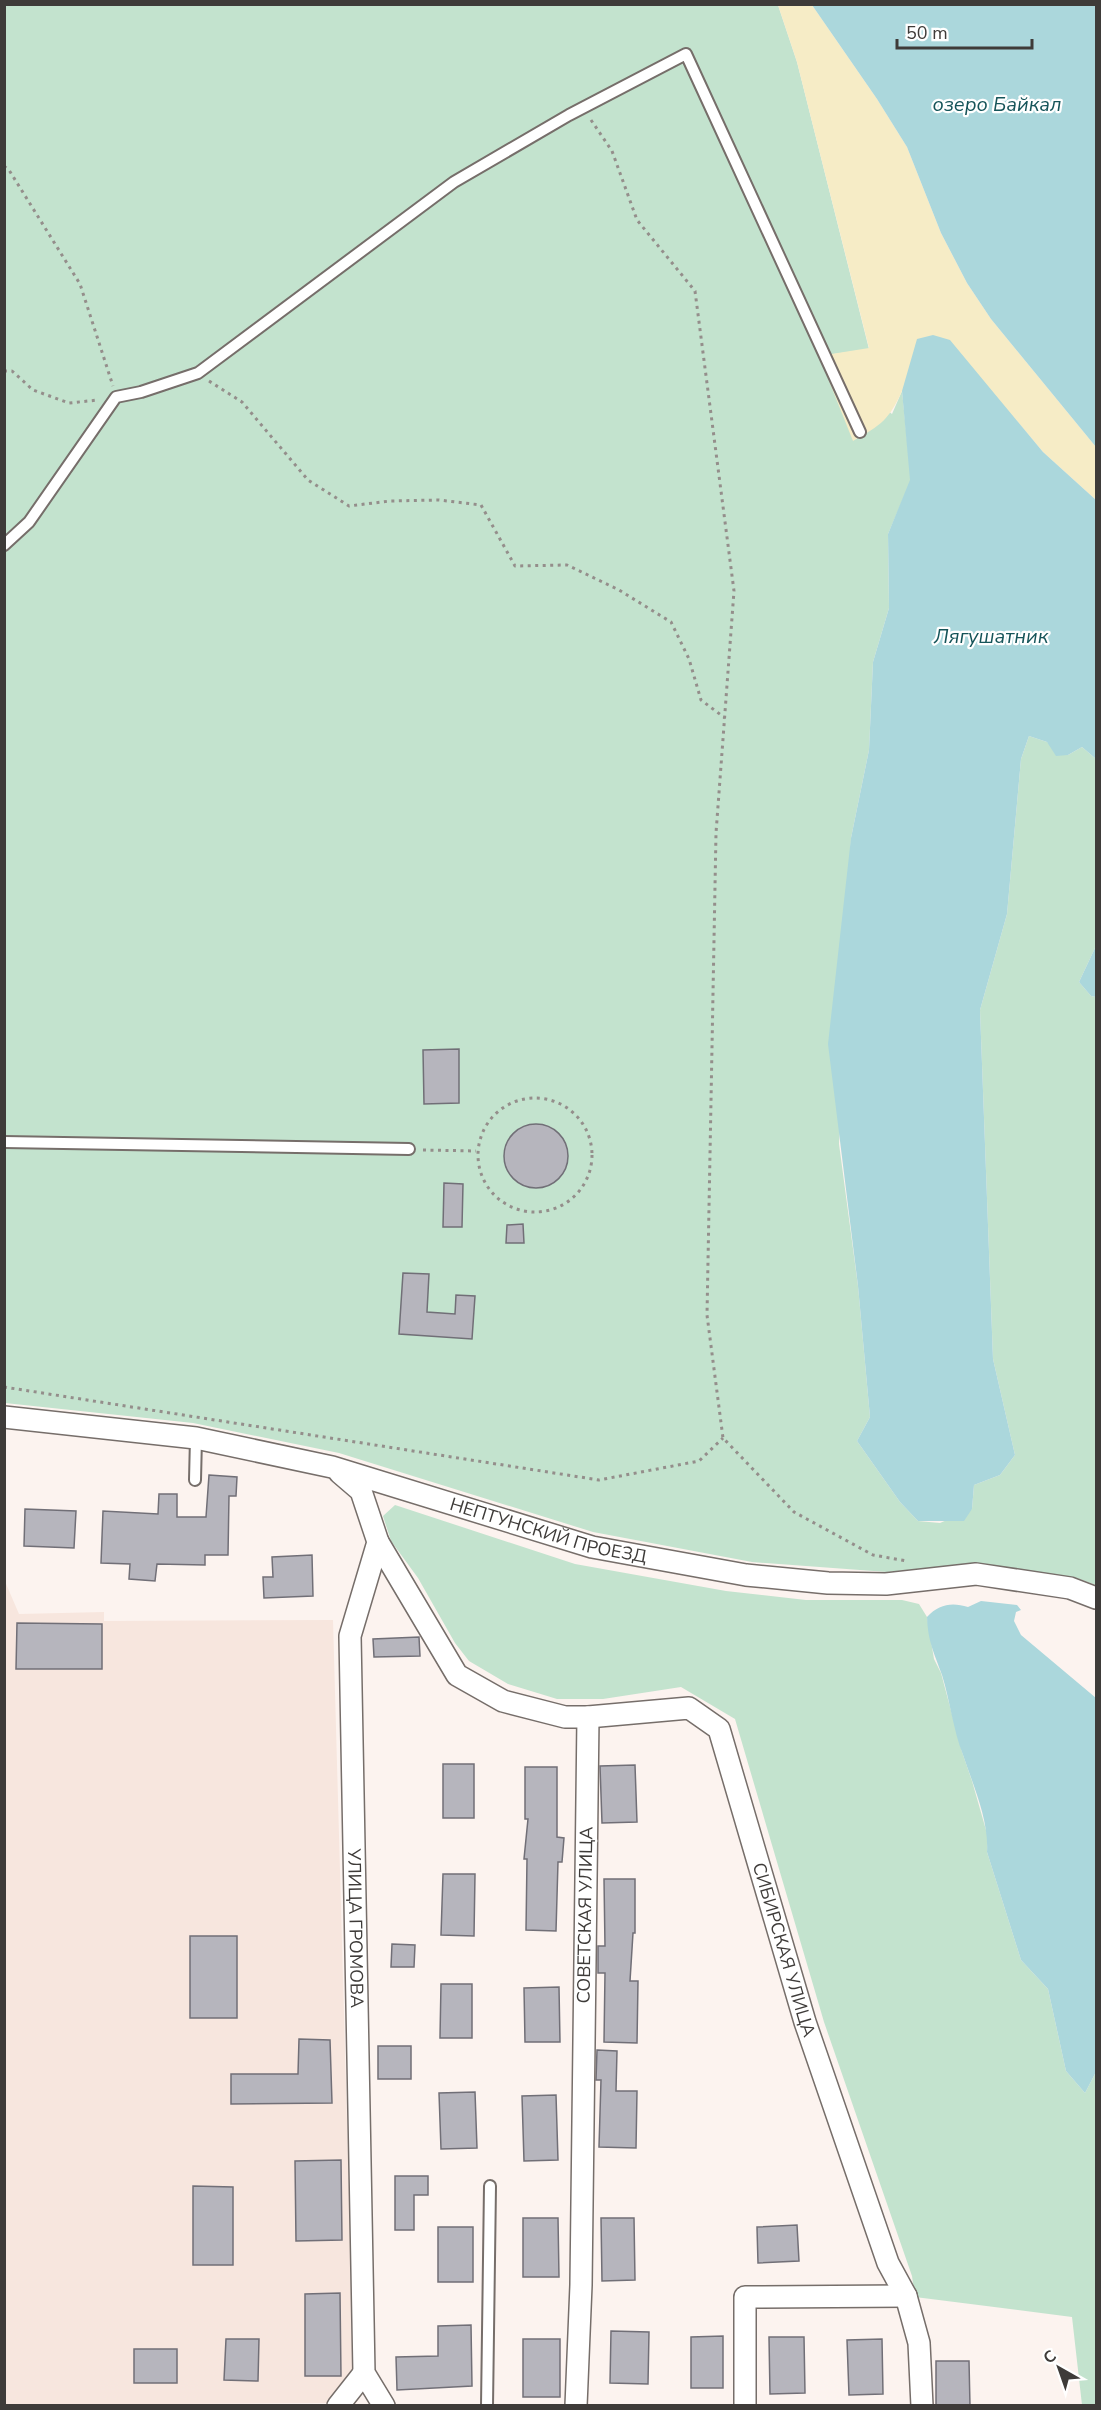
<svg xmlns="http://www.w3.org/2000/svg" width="1101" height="2410" viewBox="0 0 1101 2410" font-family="'Nunito Sans',sans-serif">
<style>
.built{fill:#f7e6de}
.green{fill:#c3e3ce}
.sand{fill:#f6ecc6}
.water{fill:#abd7dc}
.building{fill:#b6b5bd;stroke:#716f77;stroke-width:1.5}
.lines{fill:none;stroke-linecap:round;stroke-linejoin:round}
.service-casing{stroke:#766e6a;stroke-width:14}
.minor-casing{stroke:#766e6a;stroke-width:24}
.path{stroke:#948e8b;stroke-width:3;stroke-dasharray:3 4.5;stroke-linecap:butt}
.service{stroke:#fff;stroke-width:10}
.minor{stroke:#fff;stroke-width:21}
.labels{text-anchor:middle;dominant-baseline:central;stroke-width:4.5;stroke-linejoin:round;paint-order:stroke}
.street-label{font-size:18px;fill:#3e3b39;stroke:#fff}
.water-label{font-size:20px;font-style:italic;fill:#155459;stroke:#fff}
</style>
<rect width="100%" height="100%" fill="#fcf3ef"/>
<path class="built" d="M4 1579 19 1614 104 1612V1621L333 1620 354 2372 329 2403 5 2405Z"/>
<g class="green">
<path d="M5 5H778L797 62 869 349 820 356 892 414 902 391 911 480 888 534 889 608 873 662 869 750 851 838 839 1144 858 1286 870 1417 857 1441 900 1502 918 1521 940 1523 972 1509 974 1485 1000 1475 1015 1455 993 1359 980 1010 1007 914 1021 759 1029 736 1047 742 1068 755 1082 747 1096 759 1095 948 1079 982 1091 996 1096 997V1585L1077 1578 975 1563 887 1572 752 1562 593 1532 339 1453 193 1423 5 1403Z"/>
<path d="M395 1505 575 1564 726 1591 806 1600H902L919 1604 927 1617 934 1659 941 1673 962 1752 972 1781 988 1837 987 1852 1021 1960 1048 1989 1066 2071 1085 2093 1096 2072V2405H1082L1072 2317 915 2297 912 2276 824 2022 735 1719 681 1687 603 1699H557L508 1684 469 1661 455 1643 418 1578 391 1541 383 1516Z"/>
</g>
<path class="sand" d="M778 5H812L877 99 907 147 941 233 967 283 991 319 1096 447V500L1043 452 1017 421 902 391C889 420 881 425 853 441L819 356 869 348 797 62Z"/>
<g class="water">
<path d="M812 5H1096V447L991 319 967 283 941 233 907 147 877 99Z"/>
<path d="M933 335 950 340 1043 452 1096 500V759L1082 747 1068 755 1056 756 1047 742 1029 736 1021 759 1007 914 980 1010 993 1359 1015 1455 1000 1475 974 1485 972 1509 964 1521H918L900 1502 857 1441 870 1417 858 1286 828 1044 851 838 869 750 873 662 889 608 888 534 910 480 902 391 917 339Z"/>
<path d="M1096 907V997L1091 996 1079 982 1095 948Z"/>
<path d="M981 1601 1017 1605 1021 1610 1016 1612 1014 1621 1021 1635 1096 1698V2072L1085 2093 1066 2071 1048 1989 1021 1960 987 1852C989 1820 973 1785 963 1755 953 1729 950 1701 942 1675 934 1652 928 1642 927 1617 939 1604 952 1602 968 1607Z"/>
</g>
<g class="building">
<path d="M459 1049V1103L424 1104 423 1050Z"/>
<circle cx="536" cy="1156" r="32"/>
<path d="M444 1183 463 1184 462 1227H443Z"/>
<path d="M523 1224 524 1243H506L507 1225Z"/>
<path d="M403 1273 429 1274 427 1312 455 1314 456 1295 475 1296 472 1339 399 1334Z"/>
<path d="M209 1475 237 1477 236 1496H229L228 1555H205V1565L157 1564 155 1581 129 1579 130 1564 101 1563 103 1511 158 1514 159 1494H177V1517H206Z"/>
<path d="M25 1509 76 1511 74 1548 24 1546Z"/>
<path d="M312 1555 313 1596 264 1598 263 1577H273L272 1557Z"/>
<path d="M17 1623 102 1624V1669H16Z"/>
<path d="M419 1637 420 1656 374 1657 373 1639Z"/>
<rect x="443" y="1764" width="31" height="54"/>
<path d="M635 1765 637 1822 602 1823 600 1766Z"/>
<path d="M525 1767H557V1837L564 1838 562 1862H558L556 1931 526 1930 527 1859H524L528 1819H525Z"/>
<path d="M443 1874H475L474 1936 441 1935Z"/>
<path d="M604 1879H635V1933H633L630 1981H638L637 2043 604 2042 605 1973H598V1946H605Z"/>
<rect x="190" y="1936" width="47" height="82"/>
<path d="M392 1944 415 1945 414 1967H391Z"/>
<path d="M441 1984H472V2038H440Z"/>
<path d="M559 1987 560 2042H525L524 1988Z"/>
<path d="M299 2039 330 2040 332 2103 231 2104V2074H298Z"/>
<rect x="378" y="2046" width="33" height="33"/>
<path d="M597 2050 617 2051 616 2091H637L636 2148 599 2147 601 2080H596Z"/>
<path d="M475 2092 477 2148 441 2149 439 2093Z"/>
<path d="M556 2095 558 2160 524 2161 522 2096Z"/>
<path d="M341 2160 342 2240 296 2241 295 2161Z"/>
<path d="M395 2176H428V2195H414V2230H395Z"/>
<path d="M193 2186 233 2187V2265H193Z"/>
<path d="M523 2218H558L559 2277H523Z"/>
<path d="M601 2218H634L635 2280 602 2281Z"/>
<path d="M797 2225 799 2261 758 2263 757 2227Z"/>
<rect x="438" y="2227" width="35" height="55"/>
<path d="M340 2293 341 2376H305V2294Z"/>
<path d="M471 2325 472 2386 397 2390 396 2357 438 2356V2326Z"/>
<path d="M611 2331 649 2332 648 2384 610 2383Z"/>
<path d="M723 2336V2388H691V2337Z"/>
<path d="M769 2337H804L805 2393 770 2394Z"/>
<path d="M226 2339H259L258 2381 224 2380Z"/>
<rect x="523" y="2339" width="37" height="58"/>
<path d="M882 2339 883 2394 849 2395 847 2340Z"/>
<rect x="134" y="2349" width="43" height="34"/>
<path d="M936 2361H969L970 2406H936Z"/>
</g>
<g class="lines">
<g class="service-casing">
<g id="service">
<path d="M4 545 29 522 116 397 141 392 198 373 454 182 569 115 686 54 860 432"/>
<path d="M4 1142 409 1149"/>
<path d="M195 1480 196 1438"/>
<path d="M487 2406 490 2186"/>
</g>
</g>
<g class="minor-casing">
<g id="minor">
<path id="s1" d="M4 1417 196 1438 332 1467 592 1547 746 1575 828 1583 886 1584 976 1574 1070 1588 1096 1598"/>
<path id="s2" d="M340 1473 361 1491 378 1542 350 1636 364 2373 384 2406"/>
<path d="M378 1542 457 1675 503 1701 565 1717H588L581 2285 576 2406"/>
<path id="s3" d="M588 1717 689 1708 719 1729 805 2022 888 2263 906 2296 919 2343 922 2406"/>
<path d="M338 2406 364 2373"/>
<path d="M745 2406V2297L906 2296"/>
</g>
</g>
<g class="path">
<path d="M591 120 612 151 637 220 695 291 734 591 716 833 707 1315 723 1438 794 1512 873 1555 907 1561"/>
<path d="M4 166 9 170 80 284 113 386"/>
<path d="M4 371H12L33 390 69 403 98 400"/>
<path d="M209 381 242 402 308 480 349 506 390 501 439 500 481 505 515 566 567 565 619 590 671 622 689 659 701 700 725 718"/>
<circle cx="535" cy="1155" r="57"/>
<path d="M423 1150 476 1151"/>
<path d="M4 1387 599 1480 699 1461 723 1438"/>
</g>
<use href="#service" class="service"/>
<use href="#minor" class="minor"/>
</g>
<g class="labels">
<g class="street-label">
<text stroke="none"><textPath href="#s1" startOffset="558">НЕПТУНСКИЙ ПРОЕЗД</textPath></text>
<text transform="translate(585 1915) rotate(-89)">СОВЕТСКАЯ УЛИЦА</text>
<text stroke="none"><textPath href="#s2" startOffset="472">УЛИЦА ГРОМОВА</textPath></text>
<text stroke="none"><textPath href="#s3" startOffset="368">СИБИРСКАЯ УЛИЦА</textPath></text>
</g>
<g class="water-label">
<text x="997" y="104">озеро Байкал</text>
<text x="991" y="636">Лягушатник</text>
</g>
</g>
<rect width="1101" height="2410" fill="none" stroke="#3e3b39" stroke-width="12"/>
<g transform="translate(1059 2368) rotate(320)" stroke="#ffffff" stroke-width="4.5" paint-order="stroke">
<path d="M0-4.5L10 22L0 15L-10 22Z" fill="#3e3b39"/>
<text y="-9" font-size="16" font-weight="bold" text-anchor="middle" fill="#3e3b39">С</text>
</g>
<path d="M897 39v9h135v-9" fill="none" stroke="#3e3b39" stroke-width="3"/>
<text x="906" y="39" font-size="18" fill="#3e3b39" stroke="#ffffff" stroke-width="4.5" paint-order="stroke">50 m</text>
</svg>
